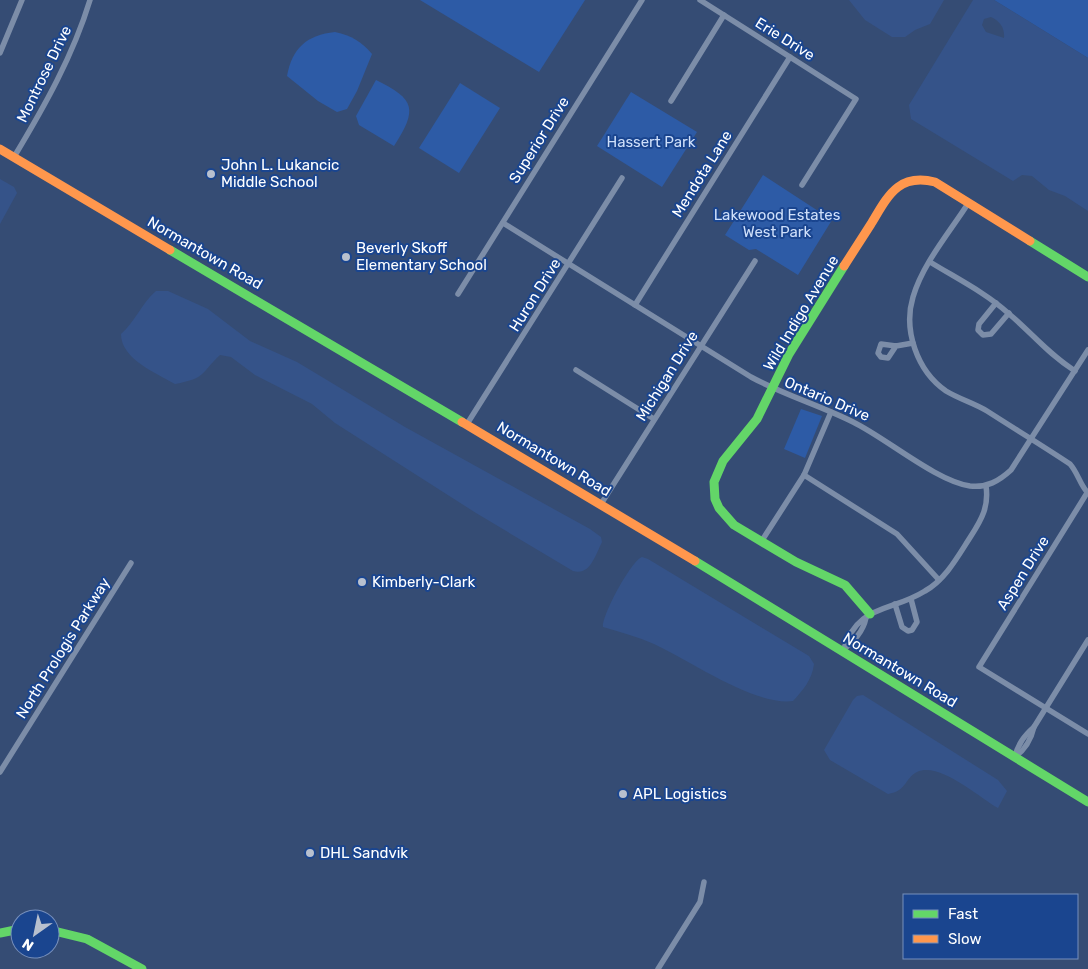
<svg xmlns="http://www.w3.org/2000/svg" width="1088" height="969" viewBox="0 0 1088 969" font-family="Rubik,sans-serif">
<style>
.green{fill:#2d5ba6}
.water{fill:#355389;fill-rule:evenodd}
.lines{fill:none;stroke-linecap:round;stroke-linejoin:round}
.street{stroke:#7c8da8;stroke-width:5.5}
.fast{stroke:#63d668;stroke-width:9}
.slow{stroke:#ff974d;stroke-width:9}
.poi-dot{fill:#b8c0ce;stroke:#1a458f;stroke-width:2}
.labels{text-anchor:middle;dominant-baseline:central;stroke-width:4;stroke-linejoin:round;paint-order:stroke}
.street-label{font-size:15px;fill:#fff;stroke:#1a458f}
.park-label{font-size:15px;fill:#cedffa;stroke:#1a458f}
.poi-label{font-size:15px;fill:#fff;stroke:#1a458f;text-anchor:start}
</style>
<rect width="100%" height="100%" fill="#354c74"/>
<g class="green">
<path d="M420 0H585L539 72Z"/>
<path d="M994 0H1088V58Z"/>
<path d="M335 32C352 36 361 41 372 54L357 91 347 109 337 112 318 101 287 76C292 48 307 35 335 32Z"/>
<path d="M376 80C415 99 418 109 394 146L359 125 356 116Z"/>
<path d="M460 83 500 108 459 173 419 148Z"/>
<path d="M631 92 697 132 662 187 597 146Z"/>
<path d="M763 175 832 220 798 275 756 249 749 250 725 235Z"/>
<path d="M801 409 822 416 805 458 784 449Z"/>
</g>
<g class="water">
<path d="M849 0H944L930 24 915 30 905 37H892L865 20Z"/>
<path d="M973 0H994L1088 58V211L1065 196 1049 190 1032 176 1022 175 1013 181 911 119 909 105ZM991 17C1000 21 1005 28 1004 38L986 32 982 25 984 19Z"/>
<path d="M0 179 14 187 17 193 0 224Z"/>
<path d="M156 291H168L208 309 250 341 297 362 405 427 590 529 601 537 602 542C595 556 590 576 573 571L476 513 335 423 312 404 255 375 231 357 220 355C199 375 206 378 175 384 156 373 121 359 121 334 135 322 141 304 156 291Z"/>
<path d="M642 557 648 559 809 656 814 664C812 680 803 690 793 701 754 706 691 661 654 644 638 637 620 632 603 627 602 615 631 561 642 557Z"/>
<path d="M863 695 998 780 1007 791 998 808C980 798 939 761 917 772 904 779 907 791 888 794L830 760 824 750 853 700 857 696Z"/>
</g>
<g class="lines">
<g class="street">
<path d="M700 0 856 99 802 185"/>
<path d="M0 53 22 0"/>
<path d="M671 101 724 15"/>
<path d="M14 157C44 107 73 56 90 0"/>
<path d="M969 202C950 232 923 263 913 297 903 330 917 371 946 391 959 399 974 403 987 411 1015 429 1043 446 1070 464 1078 473 1080 485 1088 493"/>
<path d="M503 223 751 377C784 395 819 405 853 422 886 438 936 481 970 486 987 488 999 481 1011 470L1088 350"/>
<path d="M930 262C956 278 986 293 1008 313 1032 333 1048 354 1075 371"/>
<path d="M458 294 642 0"/>
<path d="M996 303 979 324 978 330 983 335 991 334 1009 313"/>
<path d="M635 305 790 57"/>
<path d="M896 346 888 358 881 357 878 353 881 344 896 346 913 343"/>
<path d="M576 370 654 419"/>
<path d="M467 424 622 178"/>
<path d="M804 475 897 534 939 580"/>
<path d="M1087 493 979 667 1088 734"/>
<path d="M601 504 755 261"/>
<path d="M761 542 804 475 831 412"/>
<path d="M895 604 902 627 908 631 912 630 917 622 911 599"/>
<path d="M843 650C854 641 863 632 866 618"/>
<path d="M843 651C858 603 890 613 925 591 946 579 958 556 971 536 982 519 989 506 986 486"/>
<path d="M1015 757C1018 744 1024 736 1034 727L1088 640"/>
<path d="M1015 757C1026 749 1031 740 1034 727"/>
<path d="M0 772 131 563"/>
<path d="M658 969 700 902 704 882"/>
</g>
<g class="fast">
<path d="M1030 241 1088 277"/>
<path d="M170 250 462 422"/>
<path d="M844 266 789 354 757 419 723 461 714 482 715 499 719 508 734 525 796 562 845 585 870 614"/>
<path d="M695 561 1088 802"/>
<path d="M50 930 87 939 142 969"/>
<path d="M0 933 20 929"/>
</g>
<g class="slow">
<path d="M0 149 170 250"/>
<path d="M844 266C853 252 862 238 871 224 888 196 898 173 935 182L1030 241"/>
<path d="M462 422 695 561"/>
</g>
</g>
<g class="poi-dot">
<circle cx="211" cy="174" r="5"/>
<circle cx="346" cy="257" r="5"/>
<circle cx="362" cy="582" r="5"/>
<circle cx="623" cy="794" r="5"/>
<circle cx="310" cy="853" r="5"/>
</g>
<g class="labels">
<g class="street-label">
<text transform="translate(785 39) rotate(32)">Erie Drive</text>
<text transform="translate(44 74) rotate(-64)">Montrose Drive</text>
<text transform="translate(539 140) rotate(-58)">Superior Drive</text>
<text transform="translate(702 174) rotate(-58)">Mendota Lane</text>
<text transform="translate(205 253) rotate(30)">Normantown Road</text>
<text transform="translate(535 295) rotate(-58)">Huron Drive</text>
<text transform="translate(801 313) rotate(-59)">Wild Indigo Avenue</text>
<text transform="translate(667 376) rotate(-58)">Michigan Drive</text>
<text transform="translate(827 399) rotate(23)">Ontario Drive</text>
<text transform="translate(554 459) rotate(31)">Normantown Road</text>
<text transform="translate(1023 573) rotate(-58)">Aspen Drive</text>
<text transform="translate(63 648) rotate(-58)">North Prologis Parkway</text>
<text transform="translate(900 670) rotate(31)">Normantown Road</text>
</g>
<g class="park-label">
<text x="651" y="142">Hassert Park</text>
<text x="777" y="215">Lakewood Estates<tspan x="777" dy="17">West Park</tspan></text>
</g>
<g class="poi-label">
<text x="221" y="165">John L. Lukancic<tspan x="221" dy="17">Middle School</tspan></text>
<text x="356" y="248">Beverly Skoff<tspan x="356" dy="17">Elementary School</tspan></text>
<text x="372" y="582">Kimberly-Clark</text>
<text x="633" y="794">APL Logistics</text>
<text x="320" y="853">DHL Sandvik</text>
</g>
</g>
<rect x="903" y="894" width="175" height="65" fill="#1a458f" stroke="#768fbc"/>
<rect x="913" y="910" width="25" height="8" fill="#63d668" stroke="#768fbc"/>
<text x="948" y="919" font-size="15" fill="#ffffff">Fast</text>
<rect x="913" y="935" width="25" height="8" fill="#ff974d" stroke="#768fbc"/>
<text x="948" y="944" font-size="15" fill="#ffffff">Slow</text>
<g transform="translate(35 934) rotate(213)"><circle r="24" fill="#1a458f" stroke="#768fbc"/>
<path d="M0-4L9 19L0 12L-9 19Z" fill="#b8c0ce"/>
<text y="-8" font-size="14" font-weight="bold" text-anchor="middle" fill="#ffffff">N</text>
</g>
</svg>
